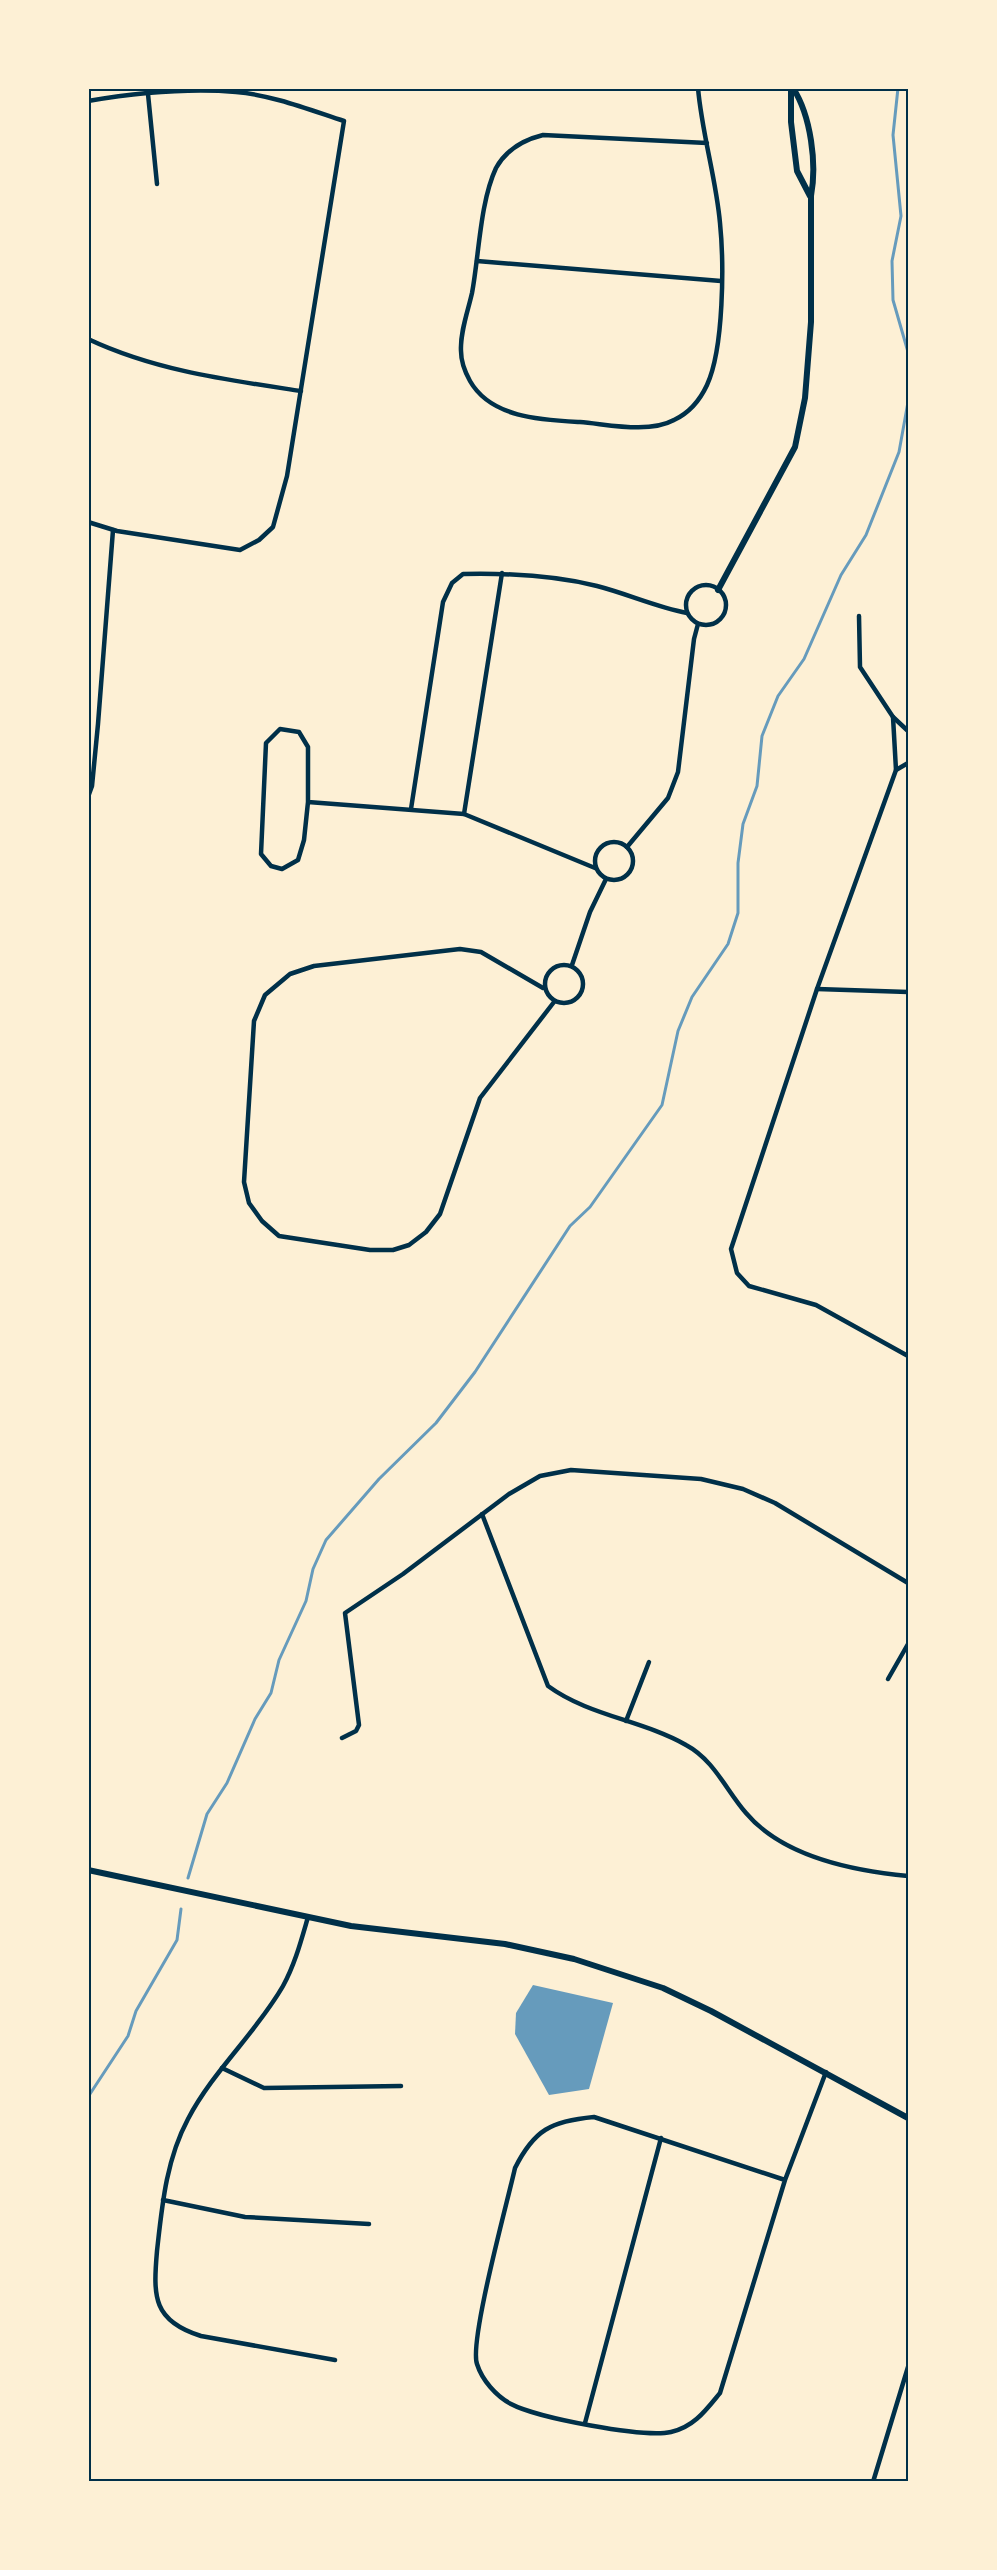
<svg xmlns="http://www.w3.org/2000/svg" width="997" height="2570" viewBox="0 0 997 2570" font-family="'PT Sans',sans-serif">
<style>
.water{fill:#669bbc}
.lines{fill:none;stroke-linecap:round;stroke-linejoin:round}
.stream{stroke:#669bbc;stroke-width:3}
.minor{stroke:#003049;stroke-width:4.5}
.tertiary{stroke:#003049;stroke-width:6}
.neatline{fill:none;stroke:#003049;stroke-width:2}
</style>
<rect width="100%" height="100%" fill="#fdf0d5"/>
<path class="water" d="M533 1985 613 2003 589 2089 549 2095 515 2034 516 2013Z"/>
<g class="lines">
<g class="stream">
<path d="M898 88 893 135 901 216 892 261 893 300 908 352"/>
<path d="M188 1878 207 1814 227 1783 255 1719 271 1693 279 1660 306 1601 313 1569 326 1540 379 1479 436 1423 475 1372 570 1226 590 1207 662 1105 678 1031 692 997 728 944 738 913V863L743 824 757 786 762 736 778 696 804 659 841 575 866 535 899 452 908 402"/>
<path d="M88 2097 128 2036 136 2011 177 1940 181 1909"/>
</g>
<g class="minor">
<path d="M698 88C702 134 716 178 720 223 724 263 724 348 707 385 700 400 689 413 674 420 648 434 607 424 580 422 542 420 491 418 470 381 465 372 461 361 461 351 460 332 468 311 472 293 479 256 480 202 496 168 506 150 523 140 543 135L707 143"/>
<path d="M148 94 157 184"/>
<path d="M88 101C136 93 188 88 236 92 272 95 310 110 344 121L287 476 273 527 259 540 240 550 117 531 88 522"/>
<path d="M477 261 721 281"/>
<path d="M88 339C156 371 228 380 301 391"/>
<circle cx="706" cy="605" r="20"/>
<path d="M859 616 860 667 893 717 908 731"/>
<path d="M893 717 896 770"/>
<path d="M908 763 896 770 817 989 731 1249 737 1273 749 1286 816 1305 908 1356"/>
<path d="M88 797 92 786 98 724 113 530"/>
<path d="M308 802 304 840 298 860 282 869 271 866 261 854 266 743 280 729 299 732 308 747V802L464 814 595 868"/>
<path d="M411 809 443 602 452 583 463 574C508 573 553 575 597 586 628 594 656 607 687 613"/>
<path d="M464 814 502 573"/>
<circle cx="614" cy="861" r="19"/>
<path d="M627 847 668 798 678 772 694 639 698 624"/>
<circle cx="564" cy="984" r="19"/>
<path d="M572 965 590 912 606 879"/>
<path d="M543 988 481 952 460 949 314 966 290 974 265 995 254 1021 244 1182 249 1203 262 1221 279 1236 370 1250H393L409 1245 426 1232 440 1214 480 1098 554 1002"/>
<path d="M817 989 908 992"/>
<path d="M482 1514 548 1686C589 1716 642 1720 686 1745 714 1760 726 1790 746 1813 783 1857 854 1871 908 1876"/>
<path d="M888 1679 908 1644"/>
<path d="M626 1721 649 1662"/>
<path d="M342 1738 356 1731 359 1725 345 1613 403 1574 509 1494 540 1476 571 1470 701 1479 743 1489 775 1503 908 1583"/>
<path d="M308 1917C301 1941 295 1964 283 1986 256 2033 213 2071 188 2119 166 2160 162 2206 157 2251 153 2297 153 2321 201 2336L335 2360"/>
<path d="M222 2068 264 2088 401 2086"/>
<path d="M785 2180 594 2117C551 2121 534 2130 515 2168 508 2200 469 2341 477 2364 482 2380 496 2396 511 2404 537 2418 644 2438 671 2432 694 2427 706 2410 720 2393L785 2180 826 2072"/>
<path d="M163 2200 245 2217 369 2224"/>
<path d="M585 2423 661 2138"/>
<path d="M873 2482 908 2367"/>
</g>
<g class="tertiary">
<path d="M791 88V122L797 171 810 196"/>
<path d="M718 590 795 447 805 398 811 322V196C817 164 811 116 793 88"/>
<path d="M88 1870 351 1926 505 1944 574 1959 663 1988 711 2011 908 2118"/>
</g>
</g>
<rect width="997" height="2570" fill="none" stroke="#fdf0d5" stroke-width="180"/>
<rect x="90" y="90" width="817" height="2390" class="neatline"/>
</svg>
